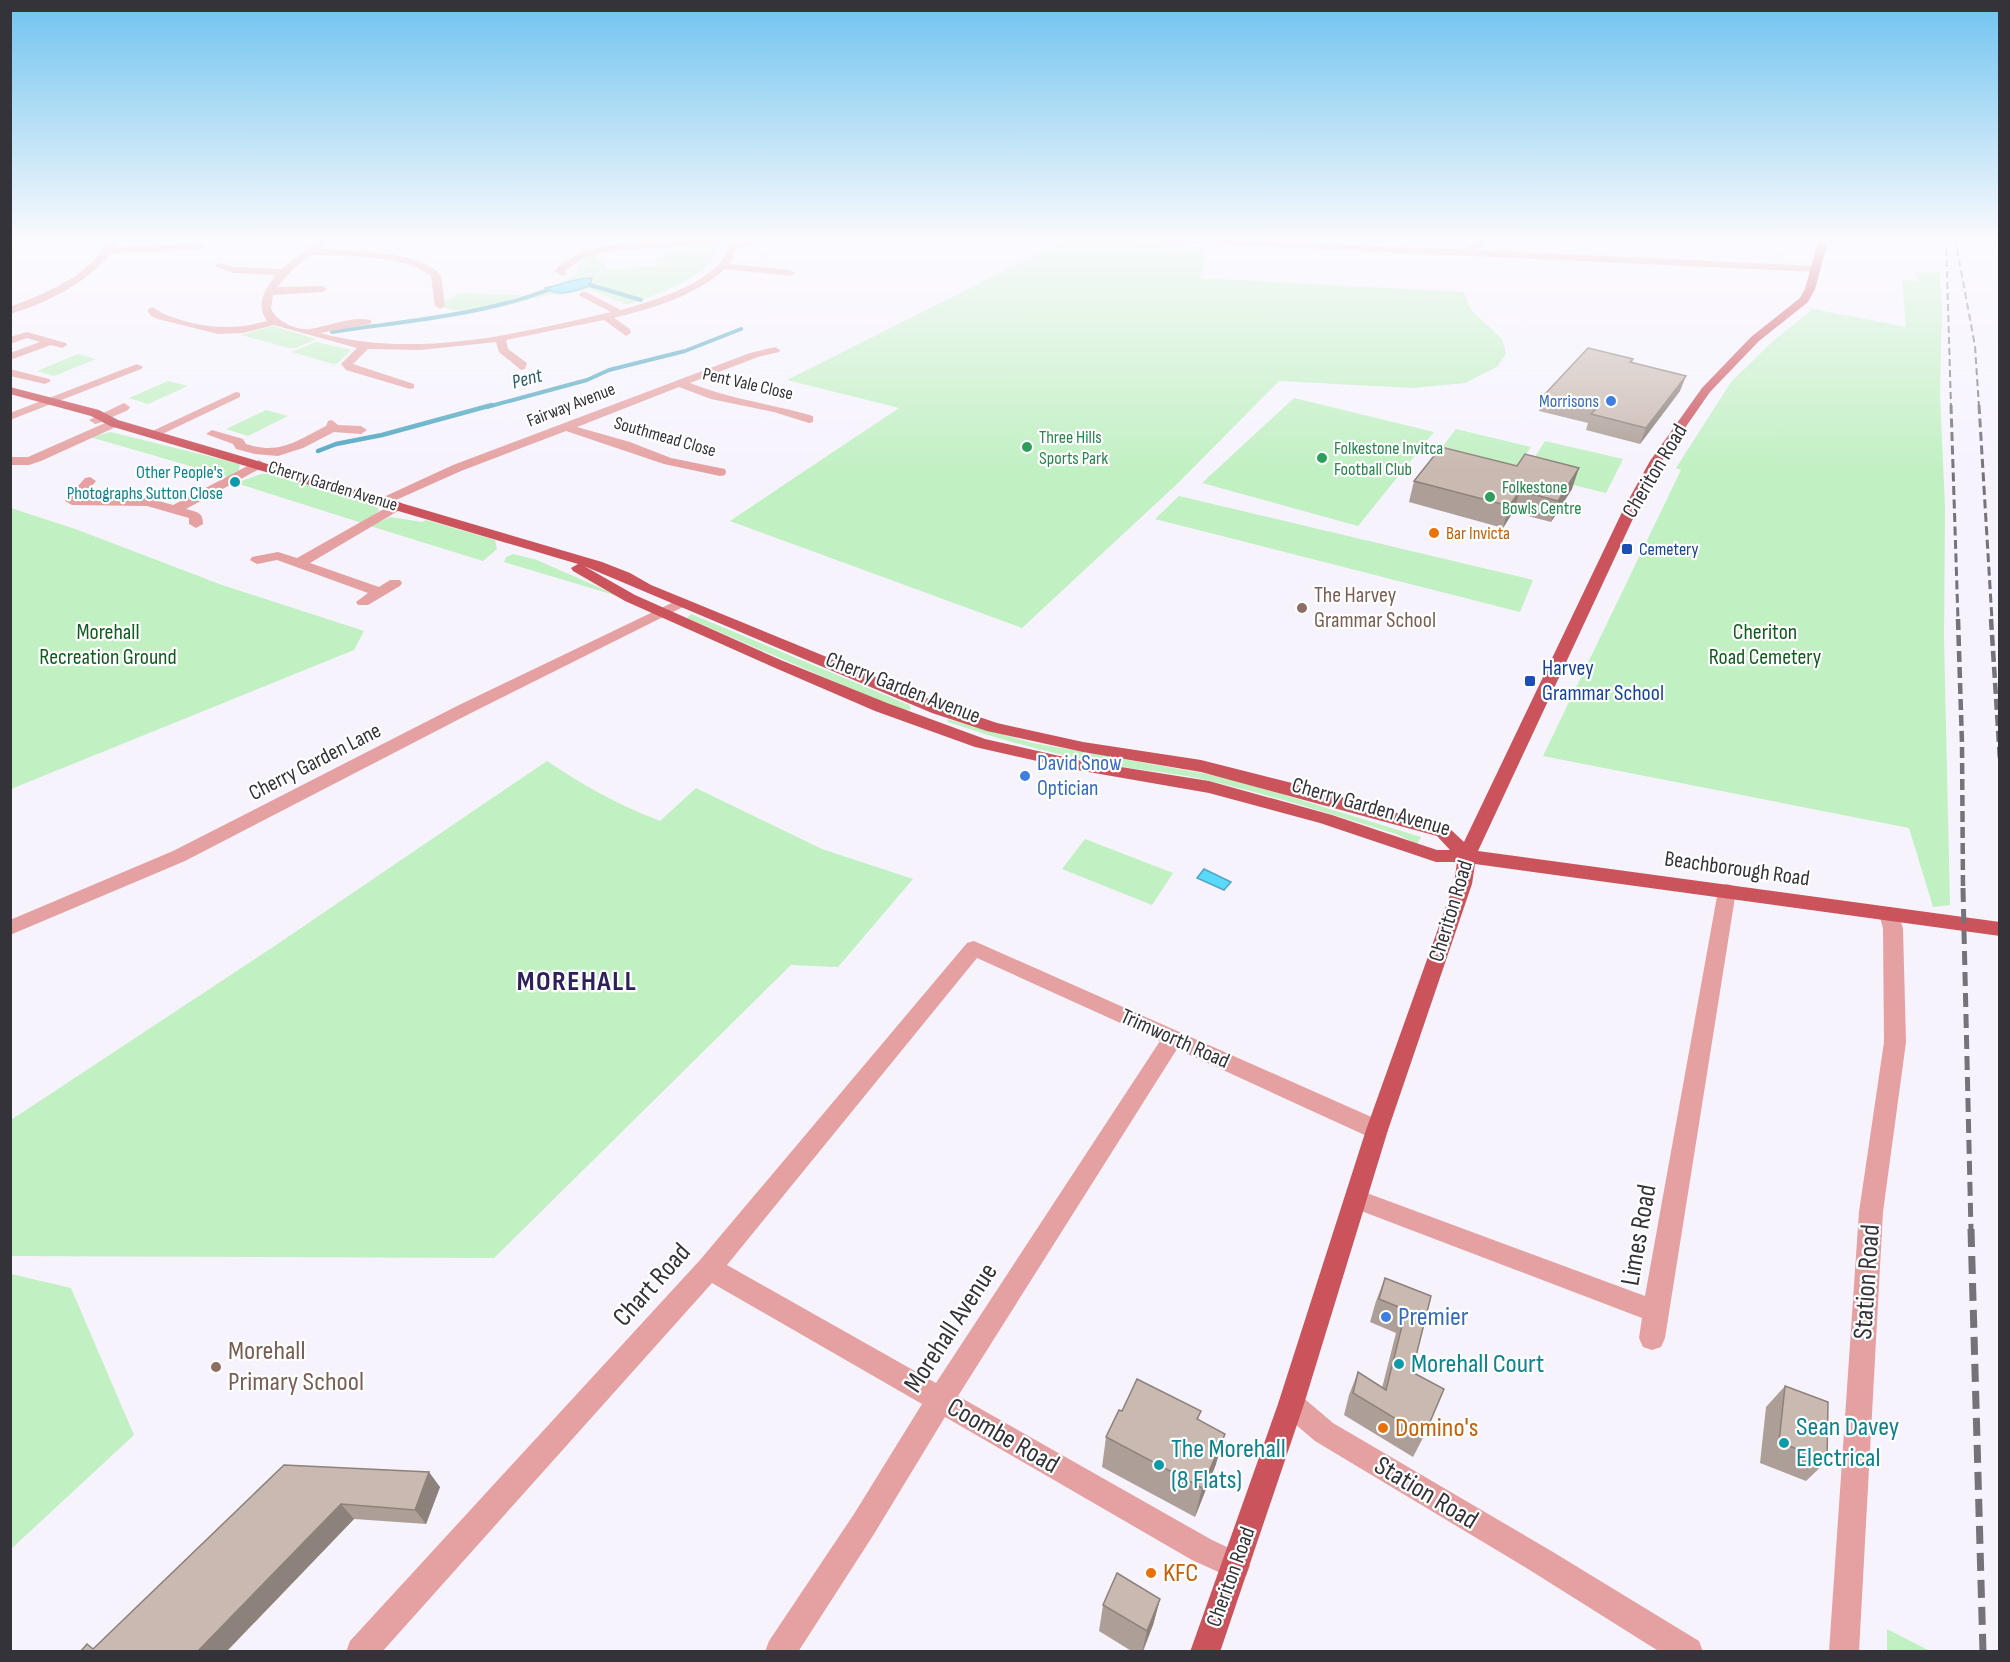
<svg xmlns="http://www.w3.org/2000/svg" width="2010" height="1662" viewBox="0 0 2010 1662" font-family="'Sofia Sans Condensed',sans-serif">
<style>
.green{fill:#c1f0c2}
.water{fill:#5bd9fa;stroke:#50a7c0;stroke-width:1.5}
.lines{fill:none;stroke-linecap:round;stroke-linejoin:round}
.stream-far1{stroke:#50a7c0;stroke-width:4}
.stream{stroke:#50a7c0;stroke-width:4.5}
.minor{fill:#e5a1a1;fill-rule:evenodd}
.major{fill:#cb535b;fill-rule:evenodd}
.rail-far4{stroke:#75727a;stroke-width:2;stroke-dasharray:7 4;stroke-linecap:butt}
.rail-far3{stroke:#75727a;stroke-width:3;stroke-dasharray:9 4.5;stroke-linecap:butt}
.rail-far2{stroke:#75727a;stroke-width:4.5;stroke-dasharray:11 5;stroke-linecap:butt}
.rail-far1{stroke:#75727a;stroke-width:5;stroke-dasharray:14 7;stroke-linecap:butt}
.rail{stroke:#75727a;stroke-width:7;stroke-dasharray:18 9;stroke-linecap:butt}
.wall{fill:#ad9f97}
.shaded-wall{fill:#8d827b}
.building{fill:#c9b9b0;stroke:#8d827b;stroke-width:1.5}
.shop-dot{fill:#3f7fe0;stroke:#fff;stroke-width:2}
.leisure-dot{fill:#2e9e5b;stroke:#fff;stroke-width:2}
.culture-dot{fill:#0f9aa8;stroke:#fff;stroke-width:2}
.food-dot{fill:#e8710a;stroke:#fff;stroke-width:2}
.transit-dot{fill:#1a4fb4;stroke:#fff;stroke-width:2}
.education-dot{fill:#8d6e63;stroke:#fff;stroke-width:2}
.labels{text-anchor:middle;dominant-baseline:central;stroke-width:4.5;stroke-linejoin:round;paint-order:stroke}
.far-street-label{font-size:18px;fill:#35333a;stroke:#fff}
.far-shop-label{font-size:18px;fill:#366cbe;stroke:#fff;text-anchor:end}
.far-leisure-label{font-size:18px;fill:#27864d;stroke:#fff;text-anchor:start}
.far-culture-label{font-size:18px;fill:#0d838f;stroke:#fff;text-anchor:end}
.far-food-label{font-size:18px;fill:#c56008;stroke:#fff;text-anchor:start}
.far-transit-label{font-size:18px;fill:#164399;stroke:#fff;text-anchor:start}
.far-water-label{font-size:20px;font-style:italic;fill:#275b69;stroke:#fff}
.street-label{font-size:22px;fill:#35333a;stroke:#fff}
.education-label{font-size:22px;fill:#785e54;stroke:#fff;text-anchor:start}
.park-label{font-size:22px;fill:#105c1d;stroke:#fff}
.transit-label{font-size:22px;fill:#164399;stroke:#fff;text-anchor:start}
.shop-label{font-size:22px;fill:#366cbe;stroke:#fff;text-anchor:start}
.near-street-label{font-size:27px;fill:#35333a;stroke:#fff}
.near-shop-label{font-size:27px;fill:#366cbe;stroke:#fff;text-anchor:start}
.near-education-label{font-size:27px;fill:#785e54;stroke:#fff;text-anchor:start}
.near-culture-label{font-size:27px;fill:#0d838f;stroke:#fff;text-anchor:start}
.near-food-label{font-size:27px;fill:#c56008;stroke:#fff;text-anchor:start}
.district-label{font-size:28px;font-weight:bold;letter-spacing:1.5px;fill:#2e205b;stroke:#fff}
</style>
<rect width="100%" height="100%" fill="#f6f3fd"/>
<g class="green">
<path d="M1070 238H1098L1207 248 1200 278 1464 292 1471 310 1502 339 1506 353 1498 366 1465 383 1412 388 1279 381 1177 484 1022 628 730 521 899 408 787 380Z"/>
<path d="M714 242C715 250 715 258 709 264 693 282 649 298 627 305L590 289 564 295H547L498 308 495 306 545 288C558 297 575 290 589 286L569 281 562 285 547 288 575 276 582 259 597 253 598 259 604 261 605 270 656 266V258L663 257V246Z"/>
<path d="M1915 272H1940L1942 309 1940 395 1945 508 1944 638 1950 905 1933 907 1909 828 1543 756 1681 470 1676 468 1731 382 1773 341 1813 309 1906 327 1902 280 1918 281Z"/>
<path d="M457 293 523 295C500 303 467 317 443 307L444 301 456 296Z"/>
<path d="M273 326 316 339 296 348H288L241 335Z"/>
<path d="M316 342 347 349 351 350 338 363 333 364 292 352Z"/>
<path d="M78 354 96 359 54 376 37 371Z"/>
<path d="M168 381 188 386 148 404 129 398Z"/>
<path d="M1294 398 1434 432 1358 526 1202 483Z"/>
<path d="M266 410 288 416 248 436 226 429Z"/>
<path d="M1456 429 1531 447 1510 478 1433 459Z"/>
<path d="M111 432 240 464 239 470 228 477 90 437Z"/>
<path d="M1545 441 1623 459 1606 493 1525 473Z"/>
<path d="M261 474H278L377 505 379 511 362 523 236 483Z"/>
<path d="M1179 496 1533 580 1520 612 1155 519Z"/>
<path d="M11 508 78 530 222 585 364 631 354 650 11 789Z"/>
<path d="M390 517 422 522 426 520 495 540 497 549 483 561 370 526Z"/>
<path d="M513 554 537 560 621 597 504 562 506 557Z"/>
<path d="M691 614 909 705 911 709 906 711 896 708 687 618Z"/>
<path d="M947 719 1033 743 1229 778 1421 837 1417 844 1396 834C1330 814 1265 793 1197 778 1168 772 1137 770 1107 764 1053 754 1000 740 948 722Z"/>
<path d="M547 761C586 787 617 804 660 821L696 788 822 849 913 879 838 967 791 965 494 1258 11 1256V1120L276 945Z"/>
<path d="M1085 839 1173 873 1152 905 1062 869Z"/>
<path d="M11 1274 71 1288 134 1435 11 1549Z"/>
<path d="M1887 1629 1930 1651H1887Z"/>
</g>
<g class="water">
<path d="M592 278 589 286C574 291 559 297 545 288 562 285 574 278 592 278Z"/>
<path d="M1204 869 1231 882 1224 890 1197 878Z"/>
</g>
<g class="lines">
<g class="stream-far1">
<path d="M590 285 641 300"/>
<path d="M332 332C404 321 479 316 548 290"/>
<path d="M487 407 587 380 609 370 685 351 741 329"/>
</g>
<path class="stream" d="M318 451 336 444 382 435 492 405"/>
<g class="minor">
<path d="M109 238H118L114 247 199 244 204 247 199 250 111 253C87 283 47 303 10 314V307C48 292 91 276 109 238Z"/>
<path d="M321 238H331L317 249C350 251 418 250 441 275L445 306 440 309 435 306 431 276C404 254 344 256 310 255L292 270 277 287 322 286 327 289 322 292 273 295 271 308C275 321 297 331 310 329 330 326 351 316 371 320V324L320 333C415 359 517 334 611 312L580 296 579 294 584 291 621 310C655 300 697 288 721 262 726 257 727 250 730 245L724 242 603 252 584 258 566 270V275H560L555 271 559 266 578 254 602 246 708 238H730L743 242 754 238H763L755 245 738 247 730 264 790 270 795 273 790 276 725 269C695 296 653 308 614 318L630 329 631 333 626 336 604 320 506 340 508 349 527 363 525 369 521 370 499 352 496 342 420 350 368 349 353 364 414 384V388L410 389 346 370 341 364 357 348 274 325 243 333 218 334 158 319 151 316 147 310 152 307C157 309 159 312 164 314 198 328 231 331 267 321 255 304 265 289 276 275L233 273 214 266 219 263 234 267 282 269Z"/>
<path d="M497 238H507L508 239 503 242Z"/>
<path d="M1142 238H1200L1465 250 1481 238H1490L1476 250 1816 266 1821 269 1816 272 1147 241Z"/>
<path d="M27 332 66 343 67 345 62 348 51 345 10 360V353L40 342 27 338 10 344V337Z"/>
<path d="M775 347 780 350 779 352 758 357 690 383C730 399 772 404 813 416V422L809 423 774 412 711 399 679 387 577 427 630 442 671 458 725 469 726 472 725 475 720 476 664 464 566 431 461 471 387 504 382 505 375 501 453 465 750 353Z"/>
<path d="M137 364 143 367 141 369 10 420V413Z"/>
<path d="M10 369 49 379 51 381 45 384 10 376Z"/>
<path d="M236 392 240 393V397L156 437 152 438 146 434Z"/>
<path d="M124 403 130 407 128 410 99 423 95 424 89 420Z"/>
<path d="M114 419 118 420V426L41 461 29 465H10V457H28Z"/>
<path d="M332 420 338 425 361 426 367 430 361 434 334 432 303 448 278 456 255 454 236 449 233 444 206 434 212 430 243 439 246 444C280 455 296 441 326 426L328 421Z"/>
<path d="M259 460 265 464 263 467 186 509C197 512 203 512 203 524L196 528 189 524V518L147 506 72 505 65 501 85 478 90 477 96 481 83 497 148 498 173 505Z"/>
<path d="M398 501 405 505 403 508 310 563 379 587 390 580H400L402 583 400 586 368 605H358L356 602 368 593 277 560 257 564 250 560 252 557 278 552 297 558Z"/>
<path d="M680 599 687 603 685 606 471 713 185 861 10 935V920L173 851 459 705Z"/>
<path d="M1727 884 1734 886 1736 891 1665 1338 1661 1347 1652 1350 1643 1347 1639 1338 1642 1318 1348 1206 1344 1199 1348 1192 1356 1189 1645 1296 1718 891 1720 886Z"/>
<path d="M1889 907 1896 909 1903 928 1906 1042 1883 1212 1859 1652H1829L1859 1212 1884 1042 1883 928 1879 914 1882 909Z"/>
<path d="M974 941 1385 1123 1388 1130 1385 1137 1377 1139 1369 1137 1177 1049 958 1396 1212 1540 1246 1556 1250 1566 1246 1576 1236 1580 1192 1560 945 1417 874 1534 798 1652H765L769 1641 854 1514 922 1404 712 1283 382 1652H346L350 1641 700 1260 967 943ZM977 958 1160 1041 936 1383 727 1265Z"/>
<path d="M1291 1391 1300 1395 1333 1423 1548 1549 1699 1641 1703 1652H1660L1528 1569 1315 1441 1282 1413 1278 1404 1282 1395Z"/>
</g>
<path class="major" d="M1819 238H1829L1815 289 1808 302 1759 341 1710 392 1662 461 1638 508 1478 851 2000 922V936L1475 864 1472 884 1388 1130 1304 1404 1220 1652H1190L1278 1404 1366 1130 1454 884 1457 862H1436L1320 823 1209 793 1077 770 975 747 875 711 773 667 625 601 573 571 571 568 578 564 110 426 91 416 10 394V387L99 410 118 420 602 562 630 573 651 585 944 705 997 723 1083 742 1201 760 1296 784 1449 828 1464 842 1624 508 1650 461 1702 388 1751 337 1800 298 1805 289ZM584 566 932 713 987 731 1083 752 1201 772 1437 836 1450 850H1437L1332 815 1209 781 1077 760 985 739 887 703 783 661 635 595Z"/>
<g class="rail-far4">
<path d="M1946 238 1951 407"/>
<path d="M1955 238 1975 346 1979 407"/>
</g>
<g class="rail-far3">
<path d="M1951 405 1958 620"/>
<path d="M1979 405 1992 620"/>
</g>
<g class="rail-far2">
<path d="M1958 619 1962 743 1963 890"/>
<path d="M1991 619 2000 760"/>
</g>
<path class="rail-far1" d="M1963 888 1971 1231"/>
<path class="rail" d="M1971 1229 1983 1652"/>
</g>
<g class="wall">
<path d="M1633 359 1632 363 1680 391 1640 444 1586 430 1588 423 1539 411 1544 395Z"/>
<path d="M1414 481 1572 489 1551 522 1513 512 1503 528 1409 502Z"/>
<path d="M1385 1278 1431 1296 1412 1372 1424 1436 1413 1457 1344 1415 1349 1395 1358 1372 1382 1388 1396 1333 1370 1322 1376 1301Z"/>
<path d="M1785 1386 1827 1461 1806 1481 1760 1463 1766 1407Z"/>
<path d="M1122 1411H1201L1198 1420 1216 1464 1195 1517 1102 1467 1106 1437Z"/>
<path d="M284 1465 440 1487 426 1524 354 1519 226 1652H80L94 1648Z"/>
<path d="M1160 1599 1153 1625 1143 1652H1133L1099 1631 1103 1605Z"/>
</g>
<g class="shaded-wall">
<path d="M1686 376 1680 391 1640 444 1646 428Z"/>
<path d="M1579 468 1572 489 1551 522 1558 501Z"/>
<path d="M1520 491 1513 512 1503 528 1509 506Z"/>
<path d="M1225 1434 1216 1464 1195 1517 1202 1488Z"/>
<path d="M429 1472 440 1487 426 1524 415 1510Z"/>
<path d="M341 1504 354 1519 226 1652H197Z"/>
<path d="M1160 1599 1153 1625 1142 1652 1147 1631Z"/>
</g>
<g class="building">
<path d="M1588 348 1633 359 1630 362 1686 376 1646 428 1591 414 1596 409 1544 395Z"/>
<path d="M1441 447 1517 466 1525 454 1579 468 1558 501 1520 491 1509 506 1414 481Z"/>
<path d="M1385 1278 1431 1296 1412 1372 1444 1389 1424 1436 1353 1393 1358 1372 1386 1390 1406 1310 1379 1299Z"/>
<path d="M1137 1379 1201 1411 1197 1419 1225 1434 1202 1488 1106 1437 1119 1410 1122 1411Z"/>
<path d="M1785 1386 1828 1402 1827 1461 1779 1442Z"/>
<path d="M284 1465 429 1472 415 1510 341 1504 197 1652H80L87 1644 93 1649Z"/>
<path d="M1117 1573 1160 1599 1147 1631 1103 1605Z"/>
</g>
<linearGradient id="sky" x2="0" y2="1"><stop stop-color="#6fc3ef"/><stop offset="0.51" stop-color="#fbfafe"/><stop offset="1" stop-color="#fbfafe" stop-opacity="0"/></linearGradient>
<rect width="2010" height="470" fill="url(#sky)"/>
<g class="shop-dot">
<circle cx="1611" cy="401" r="6"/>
<circle cx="1025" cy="776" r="6"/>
<circle cx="1386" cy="1317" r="6"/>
</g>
<g class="leisure-dot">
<circle cx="1027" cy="447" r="6"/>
<circle cx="1322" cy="458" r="6"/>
<circle cx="1490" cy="497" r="6"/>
</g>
<g class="culture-dot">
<circle cx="235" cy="482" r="6"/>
<circle cx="1399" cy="1364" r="6"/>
<circle cx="1784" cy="1443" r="6"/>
<circle cx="1159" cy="1465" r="6"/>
</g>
<g class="food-dot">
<circle cx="1434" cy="533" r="6"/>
<circle cx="1383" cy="1428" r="6"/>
<circle cx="1151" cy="1573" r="6"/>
</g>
<g class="transit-dot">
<rect x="1621" y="543" width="12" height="12" rx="3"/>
<rect x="1524" y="675" width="12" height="12" rx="3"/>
</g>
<g class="education-dot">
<circle cx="1302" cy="608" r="6"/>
<circle cx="216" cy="1367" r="6"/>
</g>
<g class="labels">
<g class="far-street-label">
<text transform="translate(748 384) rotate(13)">Pent Vale Close</text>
<text transform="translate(571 405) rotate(-21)">Fairway Avenue</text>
<text transform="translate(665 437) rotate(16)">Southmead Close</text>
<text transform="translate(333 486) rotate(17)">Cherry Garden Avenue</text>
</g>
<g class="far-shop-label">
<text x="1599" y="401">Morrisons</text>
</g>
<g class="far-leisure-label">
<text x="1039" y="437">Three Hills<tspan x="1039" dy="21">Sports Park</tspan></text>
<text x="1334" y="448">Folkestone Invitca<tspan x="1334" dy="21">Football Club</tspan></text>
<text x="1502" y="487">Folkestone<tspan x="1502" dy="21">Bowls Centre</tspan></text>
</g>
<g class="far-culture-label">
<text x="223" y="472">Other People's<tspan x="223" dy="21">Photographs Sutton Close</tspan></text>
</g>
<g class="far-food-label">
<text x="1446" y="533">Bar Invicta</text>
</g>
<g class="far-transit-label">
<text x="1639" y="549">Cemetery</text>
</g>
<g class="far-water-label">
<text transform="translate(527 379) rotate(-15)">Pent</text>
</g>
<g class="street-label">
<text transform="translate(1655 471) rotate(-59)">Cheriton Road</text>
<text transform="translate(903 688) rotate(21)">Cherry Garden Avenue</text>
<text transform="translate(315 762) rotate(-27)">Cherry Garden Lane</text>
<text transform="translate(1371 807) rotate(16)">Cherry Garden Avenue</text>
<text transform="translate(1737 869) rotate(8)">Beachborough Road</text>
<text transform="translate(1451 911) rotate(-73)">Cheriton Road</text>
<text transform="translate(1175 1039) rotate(24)">Trimworth Road</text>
<text transform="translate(1231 1577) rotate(-70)">Cheriton Road</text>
</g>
<g class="education-label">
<text x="1314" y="595">The Harvey<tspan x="1314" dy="25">Grammar School</tspan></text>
</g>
<g class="park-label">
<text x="108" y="632">Morehall<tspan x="108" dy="25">Recreation Ground</tspan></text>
<text x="1765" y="632">Cheriton<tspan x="1765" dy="25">Road Cemetery</tspan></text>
</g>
<g class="transit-label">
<text x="1542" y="668">Harvey<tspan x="1542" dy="25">Grammar School</tspan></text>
</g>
<g class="shop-label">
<text x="1037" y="763">David Snow<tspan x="1037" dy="25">Optician</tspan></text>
</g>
<g class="near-street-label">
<text transform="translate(1639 1235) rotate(-80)">Limes Road</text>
<text transform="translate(1867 1282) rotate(-86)">Station Road</text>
<text transform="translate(652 1285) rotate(-48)">Chart Road</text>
<text transform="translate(951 1328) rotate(-57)">Morehall Avenue</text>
<text transform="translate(1003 1436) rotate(30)">Coombe Road</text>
<text transform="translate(1426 1493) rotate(31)">Station Road</text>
</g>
<g class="near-shop-label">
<text x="1398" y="1317">Premier</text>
</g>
<g class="near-education-label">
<text x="228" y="1351">Morehall<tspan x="228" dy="31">Primary School</tspan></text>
</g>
<g class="near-culture-label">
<text x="1411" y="1364">Morehall Court</text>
<text x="1796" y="1427">Sean Davey<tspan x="1796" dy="31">Electrical</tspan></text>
<text x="1171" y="1449">The Morehall<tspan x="1171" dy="31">(8 Flats)</tspan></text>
</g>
<g class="near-food-label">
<text x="1395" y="1428">Domino's</text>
<text x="1163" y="1573">KFC</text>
</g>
<g class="district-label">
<text x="577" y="981">MOREHALL</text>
</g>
</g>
<rect width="2010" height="1662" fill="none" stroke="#35333a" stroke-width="24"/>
</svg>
